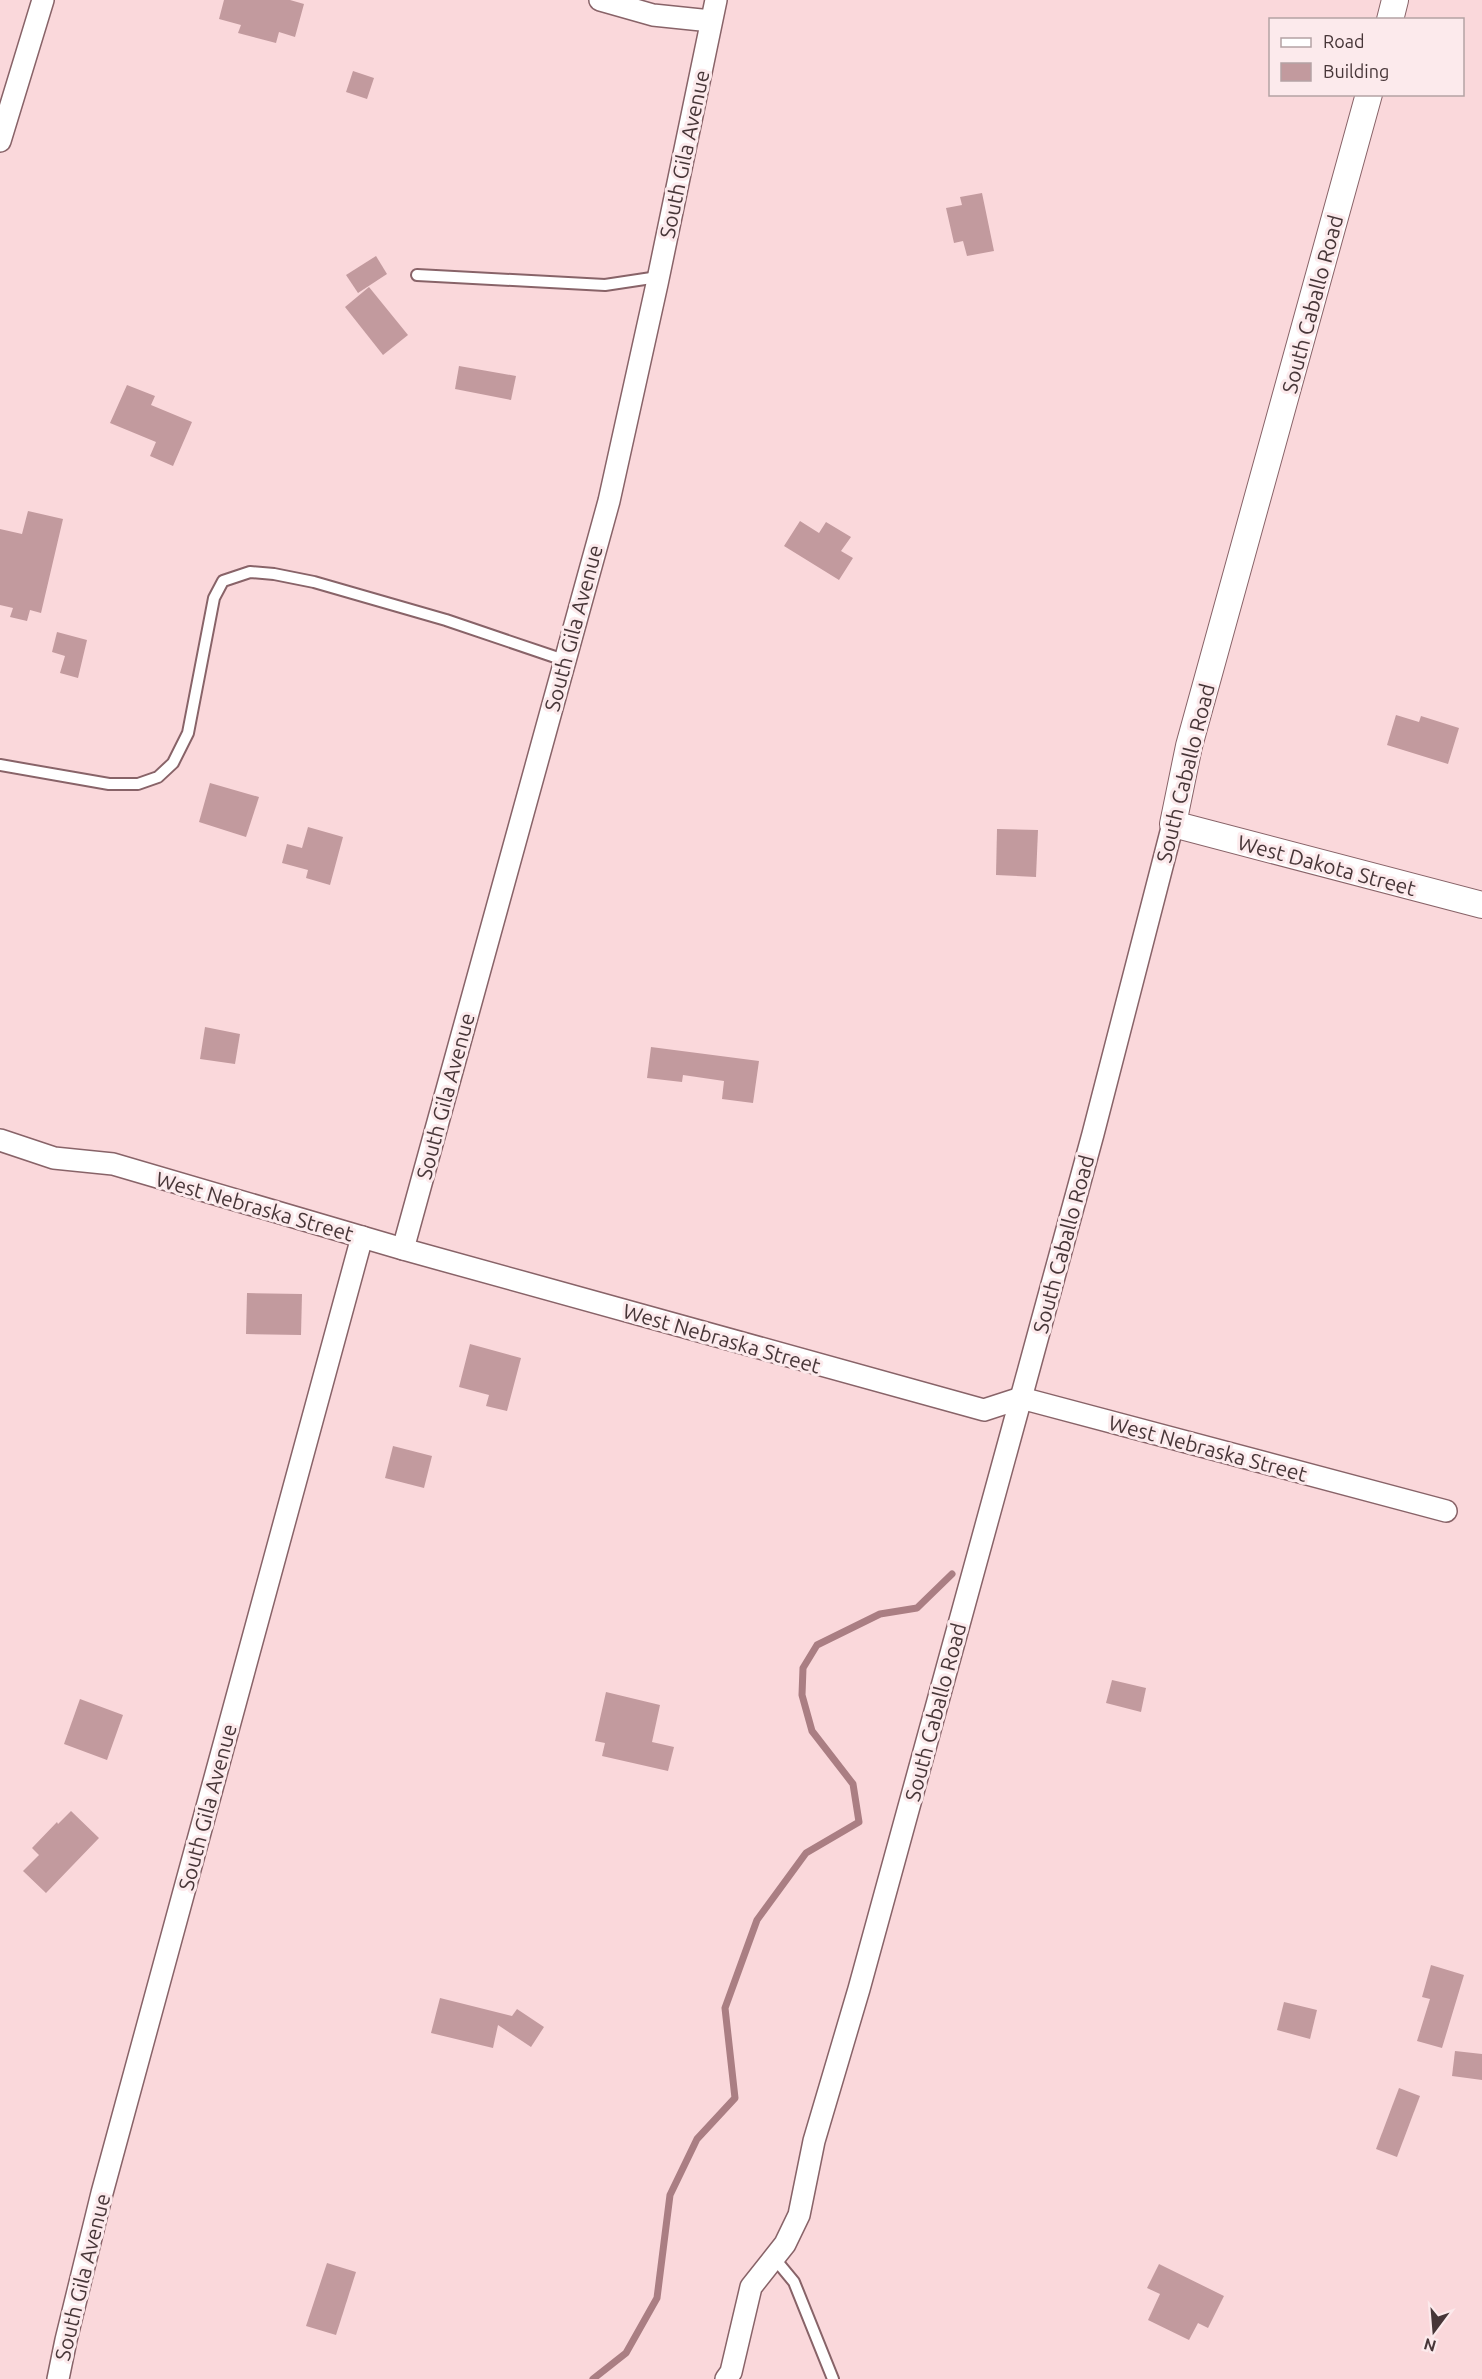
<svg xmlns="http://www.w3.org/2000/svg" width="1482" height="2379" viewBox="0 0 1482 2379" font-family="Ubuntu,sans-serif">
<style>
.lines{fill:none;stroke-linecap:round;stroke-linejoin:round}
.stream{stroke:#aa7e83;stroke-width:7}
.building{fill:#c29a9e}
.service-casing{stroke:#886368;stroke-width:14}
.minor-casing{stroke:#886368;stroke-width:24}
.tertiary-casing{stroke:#886368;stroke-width:28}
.service{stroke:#fff;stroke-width:10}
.minor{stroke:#fff;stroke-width:21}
.tertiary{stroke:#fff;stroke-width:26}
.labels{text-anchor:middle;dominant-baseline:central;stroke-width:6;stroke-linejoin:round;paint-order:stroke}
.street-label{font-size:21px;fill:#473638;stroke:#fceaec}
</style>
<rect width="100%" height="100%" fill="#fad8db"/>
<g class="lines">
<path class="stream" d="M593 2379 626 2353 657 2298 670 2195 697 2139 735 2098 725 2008 757 1920 806 1853 859 1822 853 1784 812 1731 802 1695 803 1668 817 1645 880 1614 917 1608 952 1574"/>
</g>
<g class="building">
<path d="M224 0H290L304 4 295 37 279 32 276 43 238 33 241 25 219 19Z"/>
<path d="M353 71 374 78 367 99 346 92Z"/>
<path d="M982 193 994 251 967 256 963 241 954 243 946 208 962 205 960 197Z"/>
<path d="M376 256 387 274 358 293 346 275Z"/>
<path d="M369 287 408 335 383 355 345 307Z"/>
<path d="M459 366 516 376 511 400 455 389Z"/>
<path d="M127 385 155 396 151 405 192 422 173 466 150 456 156 442 110 423Z"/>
<path d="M28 511 63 519 41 613 30 610 27 621 10 617 13 608 0 605V529L22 534Z"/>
<path d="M800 521 819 533 826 522 851 537 841 551 853 558 839 580 784 546Z"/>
<path d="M57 632 87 640 78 678 60 673 65 656 52 652Z"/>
<path d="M1396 715 1419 722 1421 716 1459 728 1448 764 1387 745Z"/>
<path d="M210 783 259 797 246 837 199 822Z"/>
<path d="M308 827 343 837 330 885 306 878 308 870 282 863 287 844 302 848Z"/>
<path d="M997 829 1038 830 1036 877 996 875Z"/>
<path d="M205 1027 240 1034 235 1064 200 1059Z"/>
<path d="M651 1047 759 1061 753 1103 722 1099 724 1081 683 1075 682 1082 647 1078Z"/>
<path d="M247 1293 302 1294 301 1335 246 1334Z"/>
<path d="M470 1344 521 1358 507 1411 486 1406 489 1395 459 1387Z"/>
<path d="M393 1446 432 1456 424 1488 385 1478Z"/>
<path d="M1112 1680 1146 1688 1141 1712 1106 1703Z"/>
<path d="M606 1692 660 1705 652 1742 674 1747 668 1771 602 1756 605 1743 595 1741Z"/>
<path d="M80 1699 123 1715 107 1760 64 1744Z"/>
<path d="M71 1811 99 1838 46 1893 23 1871 39 1855 32 1848 57 1822 58 1824Z"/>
<path d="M1431 1965 1464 1975 1442 2048 1417 2041 1430 1999 1422 1997Z"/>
<path d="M440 1998 512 2016 517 2009 544 2027 531 2047 498 2025 493 2048 431 2033Z"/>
<path d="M1284 2002 1317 2010 1310 2039 1277 2030Z"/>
<path d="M1455 2051 1482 2054V2080L1452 2076Z"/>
<path d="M1399 2088 1420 2096 1397 2157 1376 2149Z"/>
<path d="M327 2263 356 2272 336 2335 306 2326Z"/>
<path d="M1159 2264 1224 2296 1208 2328 1198 2323 1189 2340 1148 2320 1160 2294 1147 2288Z"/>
</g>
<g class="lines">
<g class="service-casing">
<g id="service">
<path d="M417 275 605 285 658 277"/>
<path d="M0 765 109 784H138L158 777 173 763 188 733 214 598 223 581 250 572 274 574 314 582 446 620 564 660"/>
<path d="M775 2259 794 2282 833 2379"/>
</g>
</g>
<g class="minor-casing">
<g id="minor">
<path d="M600 0 653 15 711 21"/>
<path d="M0 141 43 0"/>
<path d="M0 1140 54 1158 113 1164 403 1249 984 1410 1021 1398 1446 1511"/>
<path d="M403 1249 609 501 657 284 716 0"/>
<path d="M58 2379 66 2340 102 2193 362 1237"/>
<path d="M726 2379 731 2372 751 2287 785 2244 799 2215 814 2141 859 1989 1021 1398 1093 1134 1173 824"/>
</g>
</g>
<g class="tertiary-casing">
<g id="tertiary">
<path d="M1390 20 1395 0"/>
<path d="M1369 94 1189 746 1173 824 1482 905"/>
</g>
</g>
<use href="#service" class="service"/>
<use href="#minor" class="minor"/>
<use href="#tertiary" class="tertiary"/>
</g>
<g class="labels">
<g class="street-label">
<text transform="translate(684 154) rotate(-78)">South Gila Avenue</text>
<text transform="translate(1312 304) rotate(-75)">South Caballo Road</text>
<text transform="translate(573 628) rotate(-75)">South Gila Avenue</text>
<text transform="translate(1185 773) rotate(-76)">South Caballo Road</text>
<text transform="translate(1327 865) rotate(15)">West Dakota Street</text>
<text transform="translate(445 1096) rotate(-75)">South Gila Avenue</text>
<text transform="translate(255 1206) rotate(16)">West Nebraska Street</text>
<text transform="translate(1063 1244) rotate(-75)">South Caballo Road</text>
<text transform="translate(722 1338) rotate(16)">West Nebraska Street</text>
<text transform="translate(1208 1448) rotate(15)">West Nebraska Street</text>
<text transform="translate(935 1712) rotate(-75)">South Caballo Road</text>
<text transform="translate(207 1807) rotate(-75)">South Gila Avenue</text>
<text transform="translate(82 2277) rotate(-76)">South Gila Avenue</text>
</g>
</g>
<rect x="1269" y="18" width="195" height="78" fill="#fceaec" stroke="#b4a2a4" stroke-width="1.5"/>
<rect x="1281" y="38" width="30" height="9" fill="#ffffff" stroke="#b4a2a4" stroke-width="1.5"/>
<text x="1323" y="48" font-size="18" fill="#473638">Road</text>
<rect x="1281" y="63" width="30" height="18" fill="#c29a9e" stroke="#b4a2a4" stroke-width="1.5"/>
<text x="1323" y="78" font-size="18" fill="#473638">Building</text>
<g transform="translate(1434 2331) rotate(196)" stroke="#fceaec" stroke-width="4.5" paint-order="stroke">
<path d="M0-4.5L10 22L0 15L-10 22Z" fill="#473638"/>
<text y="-9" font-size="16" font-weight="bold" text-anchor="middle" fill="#473638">N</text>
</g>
</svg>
